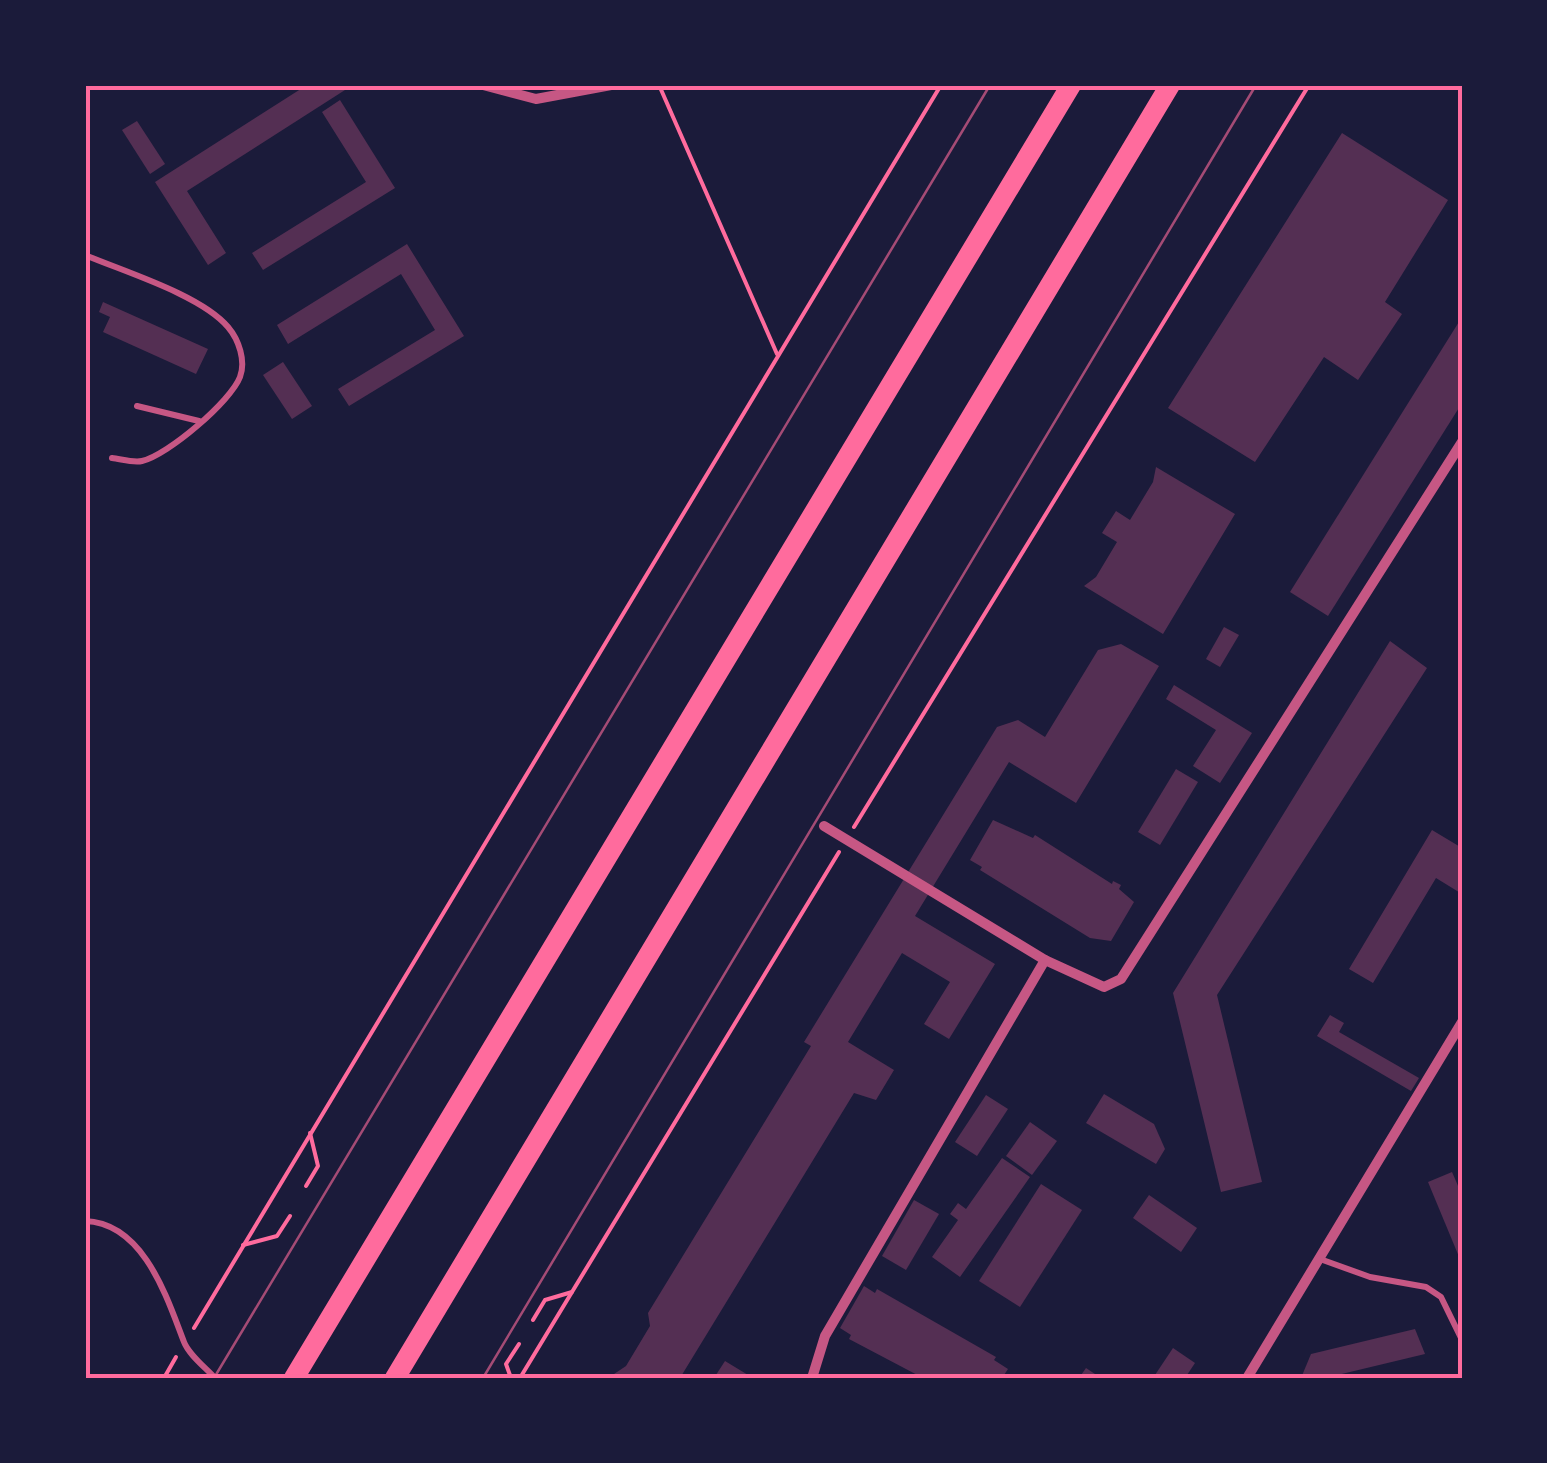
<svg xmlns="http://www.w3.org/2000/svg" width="1547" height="1463" viewBox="0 0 1547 1463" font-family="Commissioner,sans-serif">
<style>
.building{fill:#542f53}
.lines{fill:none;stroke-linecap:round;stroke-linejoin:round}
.path{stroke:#ff6b9d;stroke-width:4}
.service{stroke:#c65784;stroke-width:6}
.minor{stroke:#c65784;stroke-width:10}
.trunk{stroke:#ff6b9d;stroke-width:20}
.tram{stroke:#a44b75;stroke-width:2.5}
.neatline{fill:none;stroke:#ff6b9d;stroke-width:4}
</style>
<rect width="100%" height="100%" fill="#1b1b3a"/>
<g class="building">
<path d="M307 85H341L345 90 187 191 226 253 208 265 155 182Z"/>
<path d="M340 100 395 188 263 270 252 253 366 182 322 112Z"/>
<path d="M137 121 165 164 150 174 122 130Z"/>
<path d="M1342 133 1448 200 1385 302 1402 314 1358 380 1324 357 1255 462 1168 408Z"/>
<path d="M407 244 464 336 349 406 338 389 435 330 401 274 288 344 277 325Z"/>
<path d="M103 302 208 349 196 374 103 332 110 317 99 312Z"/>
<path d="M1462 317V403L1328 616 1290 592Z"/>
<path d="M283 362 312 406 292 419 263 375Z"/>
<path d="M1156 467 1235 514 1163 634 1084 586 1096 577 1117 542 1102 533 1116 511 1130 520 1153 482Z"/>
<path d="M1224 627 1239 635 1220 667 1206 659Z"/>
<path d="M1390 641 1427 668 1217 995 1262 1182 1221 1192 1173 993Z"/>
<path d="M1121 644 1159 666 1076 803 1009 762 915 916 995 964 949 1039 924 1024 950 982 902 953 848 1042 894 1070 876 1100 854 1093 680 1378H608L626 1366 650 1326 648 1313 811 1046 804 1042 997 727 1018 720 1045 737 1098 650Z"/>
<path d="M1174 685 1252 733 1220 783 1193 766 1216 730 1166 699Z"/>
<path d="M1176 769 1198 782 1160 845 1138 832Z"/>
<path d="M993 820 1033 838 1035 835 1112 884 1113 881 1121 885 1119 889 1134 902 1111 941 1090 938 980 870 982 867 970 860Z"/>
<path d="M1432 830 1462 848V894L1436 878 1373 983 1349 969Z"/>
<path d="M1330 1015 1344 1023 1339 1032 1419 1078 1411 1091 1317 1036Z"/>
<path d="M1104 1094 1154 1124 1165 1149 1156 1164 1086 1123Z"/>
<path d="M986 1095 1008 1109 977 1156 955 1142Z"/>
<path d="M1030 1122 1057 1141 1032 1175 1006 1156Z"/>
<path d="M1002 1158 1030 1177 960 1277 932 1257 958 1220 950 1214 958 1203 966 1209Z"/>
<path d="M1452 1172 1462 1195V1264L1428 1182Z"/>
<path d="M1041 1184 1082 1210 1020 1307 979 1281Z"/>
<path d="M1149 1195 1197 1228 1181 1252 1133 1218Z"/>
<path d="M914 1200 939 1214 906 1270 882 1256Z"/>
<path d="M864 1286 875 1293 877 1289 996 1357 994 1360 1008 1369 1002 1378H923L849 1339 851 1335 840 1328Z"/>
<path d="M1415 1329 1425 1354 1325 1378H1301L1311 1354Z"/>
<path d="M1173 1348 1195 1363 1185 1378H1153Z"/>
<path d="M725 1361 753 1378H714Z"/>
<path d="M1086 1368 1101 1378H1079Z"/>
</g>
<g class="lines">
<g class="path">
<path d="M659 85 777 354"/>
<path d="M854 827 1309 85"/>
<path d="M306 1186 318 1166 310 1133"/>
<path d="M243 1245 277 1236 290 1216"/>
<path d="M533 1320 545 1300 572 1292 839 852"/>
<path d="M194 1328 941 85"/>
<path d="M164 1378 176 1357"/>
<path d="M511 1378 506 1364 519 1344"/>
<path d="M520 1378 572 1292"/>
</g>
<g class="service">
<path d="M85 255C125 272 201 295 228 327 239 340 246 361 240 377 231 401 168 455 142 461 133 463 121 459 112 458"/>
<path d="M137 406 199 421"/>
<path d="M85 1221C144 1223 167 1298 184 1342 189 1355 206 1368 215 1378"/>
<path d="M1320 1259 1370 1277 1426 1287 1441 1297 1462 1340"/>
</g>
<g class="minor">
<path d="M483 85 536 99 611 85"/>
<path d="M1045 960 1104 987 1121 979 1462 442"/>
<path d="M812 1378 825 1336 1045 960 824 826"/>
<path d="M1247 1378 1462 1022"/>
</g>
<g class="trunk">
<path d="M294 1378 1071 85"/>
<path d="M395 1378 1170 85"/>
</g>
<g class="tram">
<path d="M214 1378 990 85"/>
<path d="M483 1378 1256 85"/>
</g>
</g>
<rect width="1547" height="1463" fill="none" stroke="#1b1b3a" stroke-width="175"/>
<rect x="88" y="88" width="1372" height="1288" class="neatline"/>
</svg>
